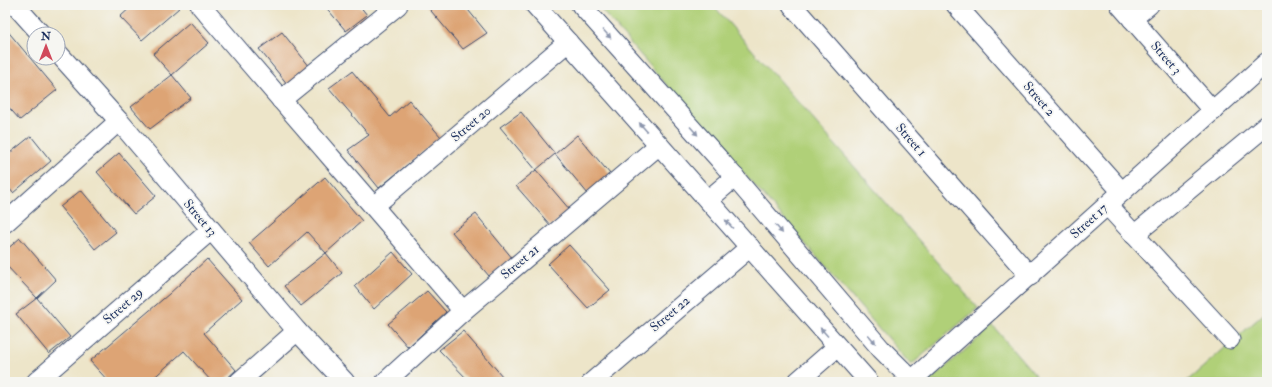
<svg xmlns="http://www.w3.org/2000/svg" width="1272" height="387" viewBox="0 0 1272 387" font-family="'IM FELL Double Pica',serif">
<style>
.green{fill:#b0d078;stroke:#66806b}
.building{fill:#dda475}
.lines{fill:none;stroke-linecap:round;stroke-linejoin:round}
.minor-casing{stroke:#3a4a6e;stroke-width:21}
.minor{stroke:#fff;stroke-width:19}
.oneway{fill:#8d97ae}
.labels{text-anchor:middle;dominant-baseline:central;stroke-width:3.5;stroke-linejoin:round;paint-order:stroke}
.street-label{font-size:13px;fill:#1b2f5e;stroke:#f6f6f2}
</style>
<rect width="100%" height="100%" fill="#f6f6f2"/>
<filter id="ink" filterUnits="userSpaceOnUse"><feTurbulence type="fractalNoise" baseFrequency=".025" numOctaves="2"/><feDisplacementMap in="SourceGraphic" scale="8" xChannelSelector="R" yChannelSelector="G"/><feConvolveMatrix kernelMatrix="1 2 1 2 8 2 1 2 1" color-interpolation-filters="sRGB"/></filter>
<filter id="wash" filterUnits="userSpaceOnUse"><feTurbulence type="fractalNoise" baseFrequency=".012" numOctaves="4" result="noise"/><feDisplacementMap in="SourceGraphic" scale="16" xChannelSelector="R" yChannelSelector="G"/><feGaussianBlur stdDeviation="0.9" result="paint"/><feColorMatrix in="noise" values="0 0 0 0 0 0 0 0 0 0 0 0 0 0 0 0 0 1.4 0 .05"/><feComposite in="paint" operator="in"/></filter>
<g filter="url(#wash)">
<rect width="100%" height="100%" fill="#ede5c9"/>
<g class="green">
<path d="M597 5H713L978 308 911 365Z"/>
<path d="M1267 311V382H1186Z"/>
<path d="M993 326 1041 382H928Z"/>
</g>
<g id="blocks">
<g class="building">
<path d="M133 5H177L179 8 142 40 120 17Z"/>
<path d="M324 5H359L367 15 346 31Z"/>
<path d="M426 5H464L487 33 463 49Z"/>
<path d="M190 22 209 43 172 75 191 98 150 129 131 107 172 75 153 54Z"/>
<path d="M5 28 57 90 20 120 5 103Z"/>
<path d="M282 32 310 67 288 85 259 49Z"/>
<path d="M352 71 390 117 409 100 441 137 379 188 348 150 369 135 329 88Z"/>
<path d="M521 112 555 154 536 170 500 127Z"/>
<path d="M577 135 611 175 588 194 555 154Z"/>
<path d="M31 136 51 161 13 193 5 183V157Z"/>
<path d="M119 153 156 196 134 214 97 172Z"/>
<path d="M536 170 570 210 551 226 516 186Z"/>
<path d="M325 177 362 221 326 253 307 232 269 266 249 243Z"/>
<path d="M81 190 116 232 95 249 60 207Z"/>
<path d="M476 214 513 259 489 276 452 232Z"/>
<path d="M20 238 56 280 37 298 5 264V251Z"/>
<path d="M569 245 610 290 588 308 548 264Z"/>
<path d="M393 252 412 274 374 309 355 286Z"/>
<path d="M326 253 342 273 301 306 284 286Z"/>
<path d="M207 259 242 299 204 333 236 370 223 382H212L184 351 149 382H109L90 361 169 294Z"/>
<path d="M427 291 446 312 408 347 388 324Z"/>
<path d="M37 298 70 337 49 354 16 314Z"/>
<path d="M463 331 503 377 498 382H470L439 350Z"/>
</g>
</g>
</g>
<g filter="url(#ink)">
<use href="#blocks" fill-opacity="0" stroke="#3a4a6e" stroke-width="1"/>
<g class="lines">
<g class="minor-casing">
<g id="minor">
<path d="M15 5 41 34"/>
<path d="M200 5C287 108 376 208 463 311"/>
<path d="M535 5 869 382"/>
<path d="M581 5 719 159 881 349 914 382"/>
<path d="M792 5 1030 276"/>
<path d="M956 5 1122 192"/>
<path d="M1120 5 1213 111"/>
<path d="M1132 19 1149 5"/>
<path d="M58 53 119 121 297 331 345 382"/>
<path d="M281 100 398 5"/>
<path d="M708 200 735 177"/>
<path d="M1107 205 1230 339"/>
<path d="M374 206 568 42"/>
<path d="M5 223 119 121"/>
<path d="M1134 235 1267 125"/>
<path d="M912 380 1267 62"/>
<path d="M36 382 211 230"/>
<path d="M239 382 297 331"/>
<path d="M385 382 463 311 659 145"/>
<path d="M592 382 750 247"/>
<path d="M797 382 837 347"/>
</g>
</g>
<use href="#minor" class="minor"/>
</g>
<defs><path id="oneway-solid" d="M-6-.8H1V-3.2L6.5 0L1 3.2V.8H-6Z"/></defs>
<g class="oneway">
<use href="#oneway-solid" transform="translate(607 34) rotate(48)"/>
<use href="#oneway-solid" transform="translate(643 127) rotate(-131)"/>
<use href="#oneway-solid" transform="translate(694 131) rotate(48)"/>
<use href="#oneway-solid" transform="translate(729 224) rotate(-132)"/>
<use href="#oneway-solid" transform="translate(779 229) rotate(50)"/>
<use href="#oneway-solid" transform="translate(824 332) rotate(-132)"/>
<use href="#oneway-solid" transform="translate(872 339) rotate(50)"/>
</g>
</g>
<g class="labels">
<g class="street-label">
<text transform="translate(1166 58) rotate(49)">Street 3</text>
<text transform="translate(1039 99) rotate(49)">Street 2</text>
<text transform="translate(471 124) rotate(-40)">Street 20</text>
<text transform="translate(911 140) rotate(49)">Street 1</text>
<text transform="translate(200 218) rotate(50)">Street 13</text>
<text transform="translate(1089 221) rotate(-42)">Street 17</text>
<text transform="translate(520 262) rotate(-40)">Street 21</text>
<text transform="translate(123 306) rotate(-41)">Street 29</text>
<text transform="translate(670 314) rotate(-40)">Street 22</text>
</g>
</g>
<rect width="1272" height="387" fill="none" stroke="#f6f6f2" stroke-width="20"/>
<g transform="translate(46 46)"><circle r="19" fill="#f6f6f2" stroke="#9ea6b7"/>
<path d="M0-3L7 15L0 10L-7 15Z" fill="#d1495b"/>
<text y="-6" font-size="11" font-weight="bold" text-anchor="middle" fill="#1b2f5e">N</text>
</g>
</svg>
